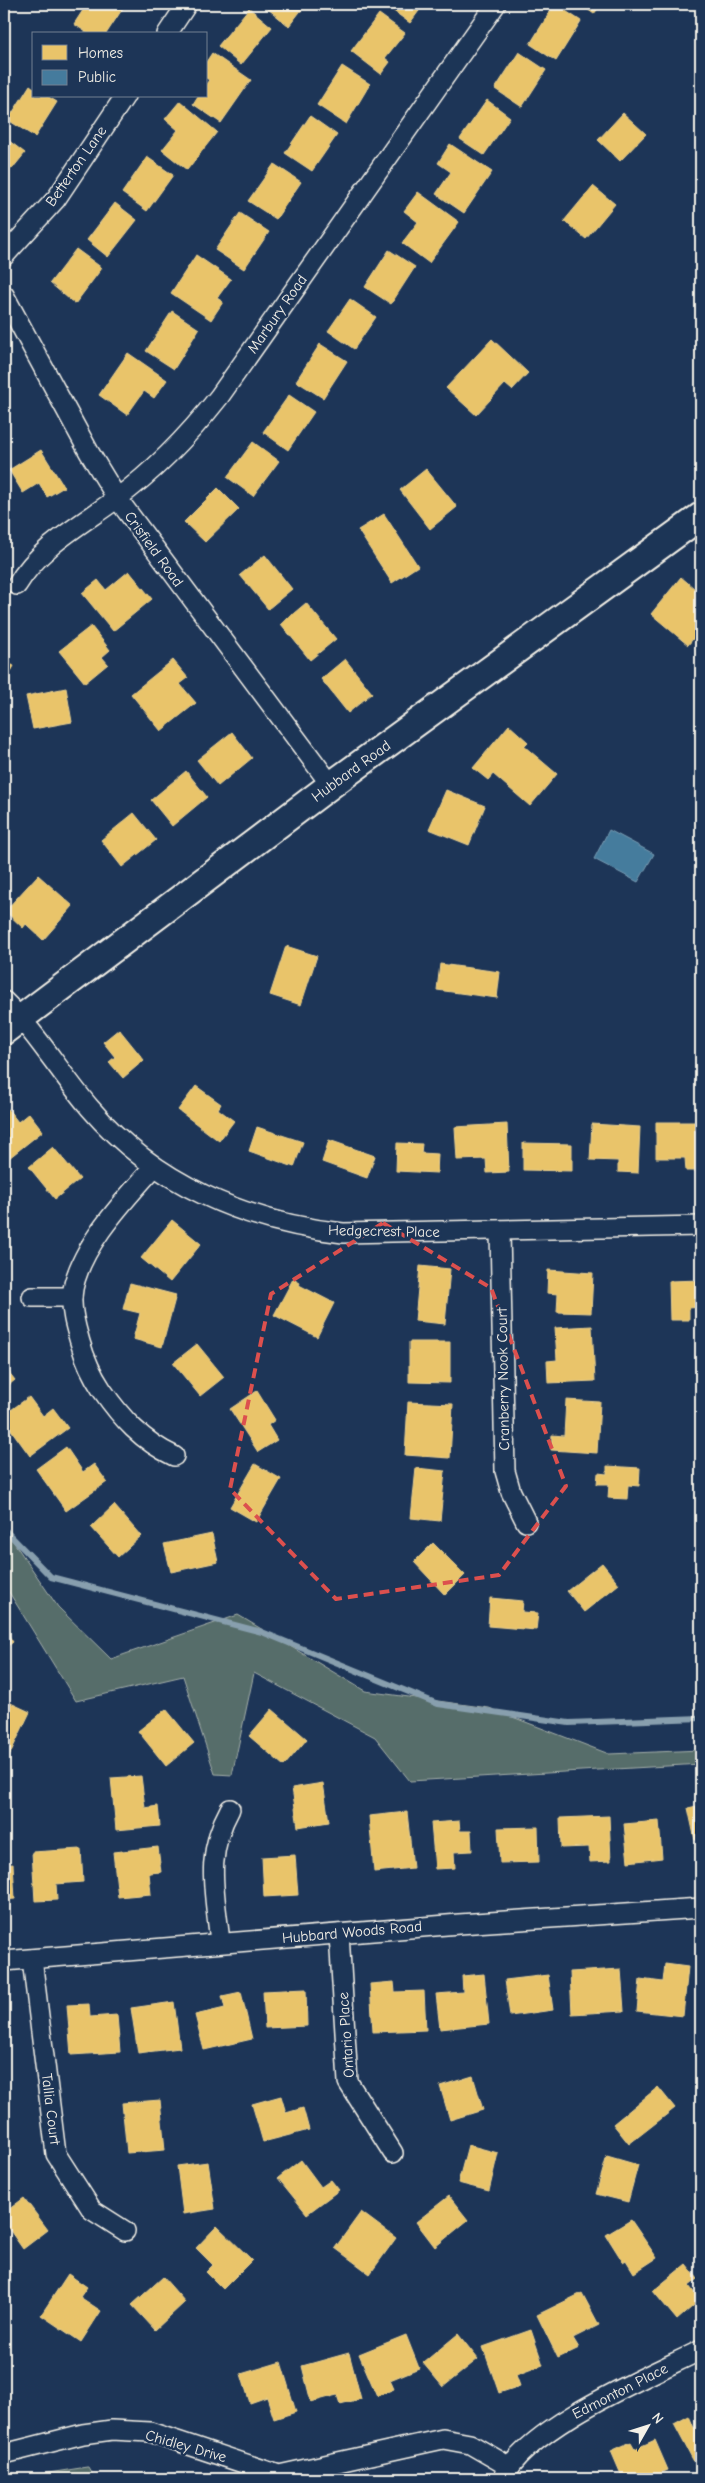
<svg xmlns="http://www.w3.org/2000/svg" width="705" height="2483" viewBox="0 0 705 2483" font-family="'Comic Neue',sans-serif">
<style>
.green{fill:#566d6a;stroke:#a5afa9}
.homes{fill:#e9c46a;stroke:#ecd290}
.public{fill:#457b9d;stroke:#7a9eb4}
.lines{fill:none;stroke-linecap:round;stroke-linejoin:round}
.stream{stroke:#889fae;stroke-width:6}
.street-casing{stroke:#f4f1e8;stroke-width:22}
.secondary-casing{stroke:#f4f1e8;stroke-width:30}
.street{stroke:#1d3557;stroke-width:19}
.secondary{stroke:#1d3557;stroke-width:26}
.marked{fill:none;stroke:#dc504e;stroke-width:4;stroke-dasharray:10 6;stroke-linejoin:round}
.labels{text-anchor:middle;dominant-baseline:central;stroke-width:5;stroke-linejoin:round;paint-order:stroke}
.street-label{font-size:15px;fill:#f4f1e8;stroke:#1d3557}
</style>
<rect width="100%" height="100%" fill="#1d3557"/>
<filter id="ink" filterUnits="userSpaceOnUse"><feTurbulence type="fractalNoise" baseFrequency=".02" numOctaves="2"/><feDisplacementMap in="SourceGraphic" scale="10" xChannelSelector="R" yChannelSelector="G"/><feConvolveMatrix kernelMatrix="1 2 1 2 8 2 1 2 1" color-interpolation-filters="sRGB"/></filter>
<g filter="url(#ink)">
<g class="green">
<path d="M4 1528 58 1607 111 1659 238 1615 365 1691 489 1708 609 1754 701 1750V1764L410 1781 375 1737 254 1673 232 1775 215 1774 183 1676 76 1701 4 1584Z"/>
<path d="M88 2467 95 2479H10L87 2467Z"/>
</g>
<g class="homes">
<path d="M87 4H123L125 5 106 34H89L74 24Z"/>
<path d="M262 4H306L289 26Z"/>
<path d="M390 4H424L410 23 388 7Z"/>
<path d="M555 4 581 21 556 61 530 44Z"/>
<path d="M580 4H601L594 14Z"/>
<path d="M249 8 272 27 241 65 218 46Z"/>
<path d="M379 14 405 33 385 58 390 62 381 74 351 51Z"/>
<path d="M519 52 546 70 522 107 495 89Z"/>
<path d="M212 53 251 80 221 123 193 104 198 96H206V84L209 80 206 78V62Z"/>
<path d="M342 66 370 84 346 124 317 105Z"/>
<path d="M30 85 34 88V96H47L57 102 35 137 8 120Z"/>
<path d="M487 100 510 117 484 155 460 139Z"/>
<path d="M180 101 217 132 187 170 162 150 178 130 165 119Z"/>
<path d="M623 113 646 134 620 161 598 140Z"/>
<path d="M310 116 337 135 312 171 285 153Z"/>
<path d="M4 137 25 153 12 169 5 164 4 167Z"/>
<path d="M450 144 492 172 464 213 436 194 451 172 438 163Z"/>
<path d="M147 157 173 175 147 211 122 193Z"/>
<path d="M274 164 301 182 276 219 248 201Z"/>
<path d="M593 186 615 204 586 239 564 221Z"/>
<path d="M418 192 459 222 429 263 402 243 418 222 404 211Z"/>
<path d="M115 203 137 220 108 257 87 240Z"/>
<path d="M240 213 269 232 244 269 215 250Z"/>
<path d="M76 249 102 268 75 304 50 283Z"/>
<path d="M389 250 415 267 391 304 365 287Z"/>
<path d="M196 255 231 279 217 298 223 302 211 320 171 293Z"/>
<path d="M350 299 376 317 354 349 328 331Z"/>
<path d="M172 311 199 329 174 369 146 351Z"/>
<path d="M492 339 528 373 512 390 505 384 476 415 446 388Z"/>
<path d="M320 344 347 361 323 398 296 381Z"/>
<path d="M128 353 167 380 154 398 144 391 127 415 99 395Z"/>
<path d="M289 395 314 412 288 450 263 432Z"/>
<path d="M253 442 279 461 253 496 227 477Z"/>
<path d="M41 450 64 487 47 497 39 483 23 493 9 470Z"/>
<path d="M426 469 457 507 430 529 400 490Z"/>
<path d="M218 488 239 509 205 542 184 522Z"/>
<path d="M384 514 418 566 392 583 358 530Z"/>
<path d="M265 555 292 589 268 609 240 575Z"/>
<path d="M129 571 152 599 113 631 82 593 98 580 106 590Z"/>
<path d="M681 577 701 594V629L688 645 651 614Z"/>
<path d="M306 603 336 639 310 660 281 624Z"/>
<path d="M91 626 110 650 102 657 108 664 85 683 59 651Z"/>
<path d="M345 659 372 693 348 713 321 679Z"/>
<path d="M173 660 188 678 180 684 196 703 161 731 131 694Z"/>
<path d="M4 661 14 666 4 684Z"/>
<path d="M66 688 72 722 33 729 26 696Z"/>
<path d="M509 725 528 742 524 746 557 774 530 806 493 774 488 780 473 768Z"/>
<path d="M232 732 252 758 218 786 197 760Z"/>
<path d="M186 771 207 797 172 826 151 800Z"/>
<path d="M446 790 485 806 469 845 429 829Z"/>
<path d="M134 813 156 840 122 867 101 840Z"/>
<path d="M38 875 73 906 43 940 26 924 23 928 5 911Z"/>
<path d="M286 946 317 956 301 1005 270 995Z"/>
<path d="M440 964 500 972 497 998 437 990Z"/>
<path d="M119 1029 144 1060 123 1078 109 1062 115 1057 103 1042Z"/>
<path d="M196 1086 221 1104 218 1109 234 1121 219 1141 178 1110Z"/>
<path d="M4 1104 18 1122 29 1113 43 1131 4 1162Z"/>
<path d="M656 1122H701V1171H686L685 1158H656Z"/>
<path d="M507 1124 509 1172 487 1173 486 1159 457 1160 455 1127Z"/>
<path d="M592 1124 640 1127 638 1173 618 1172V1161L590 1160Z"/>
<path d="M257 1127 303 1142 294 1167 249 1151Z"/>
<path d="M329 1140 375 1156 367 1178 322 1162Z"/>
<path d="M397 1143 422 1144 421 1153 438 1154 437 1173 396 1171Z"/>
<path d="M523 1143 572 1144V1171L523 1170Z"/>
<path d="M53 1147 80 1179 55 1199 29 1167Z"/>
<path d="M172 1220 201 1244 170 1282 141 1258Z"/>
<path d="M420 1266 450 1269 445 1324 415 1321Z"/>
<path d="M548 1270 593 1273 591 1313 557 1312 558 1294 547 1293Z"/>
<path d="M293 1279 300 1283 299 1285 334 1303 317 1337 274 1315Z"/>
<path d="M701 1280V1307L689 1308V1320H670L669 1281Z"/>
<path d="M130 1283 176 1295 162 1347 133 1339 140 1313 123 1309Z"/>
<path d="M592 1326 595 1381 548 1383 547 1361 557 1360 555 1328Z"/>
<path d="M409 1342H450V1383L409 1382Z"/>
<path d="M197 1344 224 1377 200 1396 173 1363Z"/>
<path d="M4 1366 15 1380 4 1389Z"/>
<path d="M257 1391 275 1420 268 1425 277 1440 258 1452 230 1409Z"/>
<path d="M29 1397 43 1416 53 1408 68 1428 30 1456 4 1420V1415Z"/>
<path d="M566 1400 600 1402 597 1453 551 1450 552 1435 564 1436Z"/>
<path d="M408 1402 453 1404 450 1458 405 1455Z"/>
<path d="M66 1447 83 1472 94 1464 107 1482 66 1511 36 1469Z"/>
<path d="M255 1464 281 1479 256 1522 230 1507Z"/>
<path d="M607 1466 640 1468 639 1486 628 1485 627 1499 608 1498 609 1484H597L598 1473 607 1474Z"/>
<path d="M416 1468 445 1471 440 1521 411 1518Z"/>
<path d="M114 1505 141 1536 118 1557 91 1527Z"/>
<path d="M212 1534 218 1562 171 1572 164 1544Z"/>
<path d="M433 1543 465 1575 445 1595 414 1562Z"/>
<path d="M602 1563 619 1584 584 1612 567 1591Z"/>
<path d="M490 1598 523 1601 522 1612 538 1613 536 1630 488 1626Z"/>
<path d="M4 1629 13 1642 4 1649Z"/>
<path d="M4 1700 30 1712 8 1758 4 1756Z"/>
<path d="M166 1709 194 1743 166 1766 138 1731Z"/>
<path d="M272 1709 307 1739 284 1766 249 1736Z"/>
<path d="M141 1776 145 1808 158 1806 160 1826 116 1830 111 1778Z"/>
<path d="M323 1783 329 1822 298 1827 292 1788Z"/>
<path d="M701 1805V1839L695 1840 688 1808Z"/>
<path d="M407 1812 413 1868 374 1872 369 1816Z"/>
<path d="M609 1816 611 1861 590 1862 589 1847 561 1848 560 1818Z"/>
<path d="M459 1821 460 1831H471L472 1851 454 1852 455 1868 435 1869 431 1823Z"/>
<path d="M659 1821 662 1858 628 1862 624 1824Z"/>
<path d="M538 1827 539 1862 500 1863 498 1828Z"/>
<path d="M158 1847 161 1872 149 1873 151 1894 118 1897 113 1852Z"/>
<path d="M81 1849 83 1882 56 1884 57 1900 35 1901 32 1852Z"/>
<path d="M295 1855 298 1895 264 1897 262 1857Z"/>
<path d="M13 1864 15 1899 4 1900V1865Z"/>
<path d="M665 1964 688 1967 683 2016 637 2011 640 1979 663 1982Z"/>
<path d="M621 1969 624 2011 572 2014 570 1972Z"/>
<path d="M484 1974 489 2024 440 2029 436 1994 463 1992 462 1976Z"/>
<path d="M548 1975 553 2010 510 2016 505 1980Z"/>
<path d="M394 1982 395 1992 424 1991 426 2030 373 2032 370 1984Z"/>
<path d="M306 1989 307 2026 265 2028 263 1991Z"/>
<path d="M241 1992 252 2039 204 2050 195 2015 225 2008 222 1996Z"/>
<path d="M174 2002 180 2048 138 2053 131 2008Z"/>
<path d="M89 2004 90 2017 117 2015 120 2052 71 2055 67 2005Z"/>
<path d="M473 2076 483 2110 450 2120 440 2086Z"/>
<path d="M658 2087 675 2108 629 2144 613 2124Z"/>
<path d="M281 2096 286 2113 303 2108 309 2130 263 2142 252 2104Z"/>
<path d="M160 2100 165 2150 127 2153 122 2103Z"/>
<path d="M468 2145 498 2153 489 2191 458 2183Z"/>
<path d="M607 2156 638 2165 628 2202 596 2194Z"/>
<path d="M301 2160 321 2187 331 2180 339 2190 307 2214 278 2178Z"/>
<path d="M208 2162 215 2209 183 2214 177 2166Z"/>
<path d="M449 2196 468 2220 435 2247 416 2222Z"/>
<path d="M24 2198 48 2230 23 2249 4 2222V2213Z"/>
<path d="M361 2212 396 2238 370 2274 335 2248Z"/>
<path d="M631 2220 657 2258 634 2273 626 2260 623 2262 606 2235Z"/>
<path d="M217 2226 252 2260 223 2289 206 2272 213 2265 196 2248Z"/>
<path d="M686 2264 698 2279 689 2286 700 2300 677 2320 653 2291Z"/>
<path d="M68 2274 87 2287 80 2297 101 2311 81 2342 41 2315Z"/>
<path d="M163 2277 185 2302 155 2330 132 2305Z"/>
<path d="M582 2293 599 2325 573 2338 579 2348 558 2358 537 2315Z"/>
<path d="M531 2330 543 2365 516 2375 520 2386 499 2393 483 2347Z"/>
<path d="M458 2334 478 2359 443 2387 423 2363Z"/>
<path d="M406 2335 419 2368 390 2380 394 2389 377 2396 359 2354Z"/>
<path d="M349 2353 361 2399 340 2404 337 2395 311 2402 302 2366Z"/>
<path d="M281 2362 296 2412 274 2419 267 2397 250 2403 241 2374Z"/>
<path d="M689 2416 694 2428 701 2424 700 2473 674 2424Z"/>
<path d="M655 2440 668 2470 647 2479H623L611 2451 631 2442 635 2449Z"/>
</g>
<path class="public" d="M609 830 654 854 638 882 594 859Z"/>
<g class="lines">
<path class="stream" d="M4 1529 51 1577 262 1632 438 1704 569 1723 701 1718"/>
<g class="street-casing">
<g id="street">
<path d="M167 34 187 4"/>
<path d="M4 256 56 199 125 96"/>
<path d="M4 295 89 452 117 498 331 785"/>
<path d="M17 585C40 546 81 525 116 499 156 470 189 435 219 397L496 4"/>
<path d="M4 1001C37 1033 60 1073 90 1108 155 1184 245 1222 343 1233L701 1226"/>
<path d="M154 1167C125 1199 75 1252 72 1297 71 1312 76 1328 80 1342 85 1360 92 1375 102 1390 122 1419 142 1441 174 1456"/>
<path d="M500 1231 505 1471 511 1492 526 1522"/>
<path d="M32 1297H72"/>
<path d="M339 1934 348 2082 393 2153"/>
<path d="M220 1942C215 1892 204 1856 230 1809"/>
<path d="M32 1959 56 2154 92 2210 125 2231"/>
<path d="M4 1961 459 1924 701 1908"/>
<path d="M4 2454 83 2434 112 2430 150 2432 279 2475 443 2439 470 2444 508 2466"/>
<path d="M503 2479C526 2427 649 2376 701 2350"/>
</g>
</g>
<g class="secondary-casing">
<path id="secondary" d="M4 1031 331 785 701 516"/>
</g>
<use href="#street" class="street"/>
<use href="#secondary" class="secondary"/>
</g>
</g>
<path class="marked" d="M383 1223 491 1288 566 1486 499 1575 336 1599 230 1489 271 1294Z"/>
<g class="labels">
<g class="street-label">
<text transform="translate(76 166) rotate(-55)">Betterton Lane</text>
<text transform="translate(277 314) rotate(-55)">Marbury Road</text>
<text transform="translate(154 549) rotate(54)">Crisfield Road</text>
<text transform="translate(351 771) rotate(-36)">Hubbard Road</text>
<text transform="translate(384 1231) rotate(1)">Hedgecrest Place</text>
<text transform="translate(503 1379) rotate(-91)">Cranberry Nook Court</text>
<text transform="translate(352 1932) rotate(-5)">Hubbard Woods Road</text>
<text transform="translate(346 2035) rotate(-94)">Ontario Place</text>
<text transform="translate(51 2109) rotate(83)">Tallia Court</text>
<text transform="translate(620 2391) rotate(-27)">Edmonton Place</text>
<text transform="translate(186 2446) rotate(16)">Chidley Drive</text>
</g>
</g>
<rect width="705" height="2483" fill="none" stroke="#1d3557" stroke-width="20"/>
<rect x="10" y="10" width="685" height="2463" fill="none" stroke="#f4f1e8" stroke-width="2" filter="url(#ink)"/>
<rect x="32" y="32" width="175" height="65" fill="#1d3557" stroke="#738091"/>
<rect x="42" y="45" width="25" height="15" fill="#e9c46a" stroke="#738091"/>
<text x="78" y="58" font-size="15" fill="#f4f1e8">Homes</text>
<rect x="42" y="70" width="25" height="15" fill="#457b9d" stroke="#738091"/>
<text x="78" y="82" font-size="15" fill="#f4f1e8">Public</text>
<g transform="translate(648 2426) rotate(51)" stroke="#1d3557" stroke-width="4" paint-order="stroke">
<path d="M0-4L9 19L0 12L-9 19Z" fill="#f4f1e8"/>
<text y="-8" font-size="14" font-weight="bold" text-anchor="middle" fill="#f4f1e8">N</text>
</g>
</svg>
